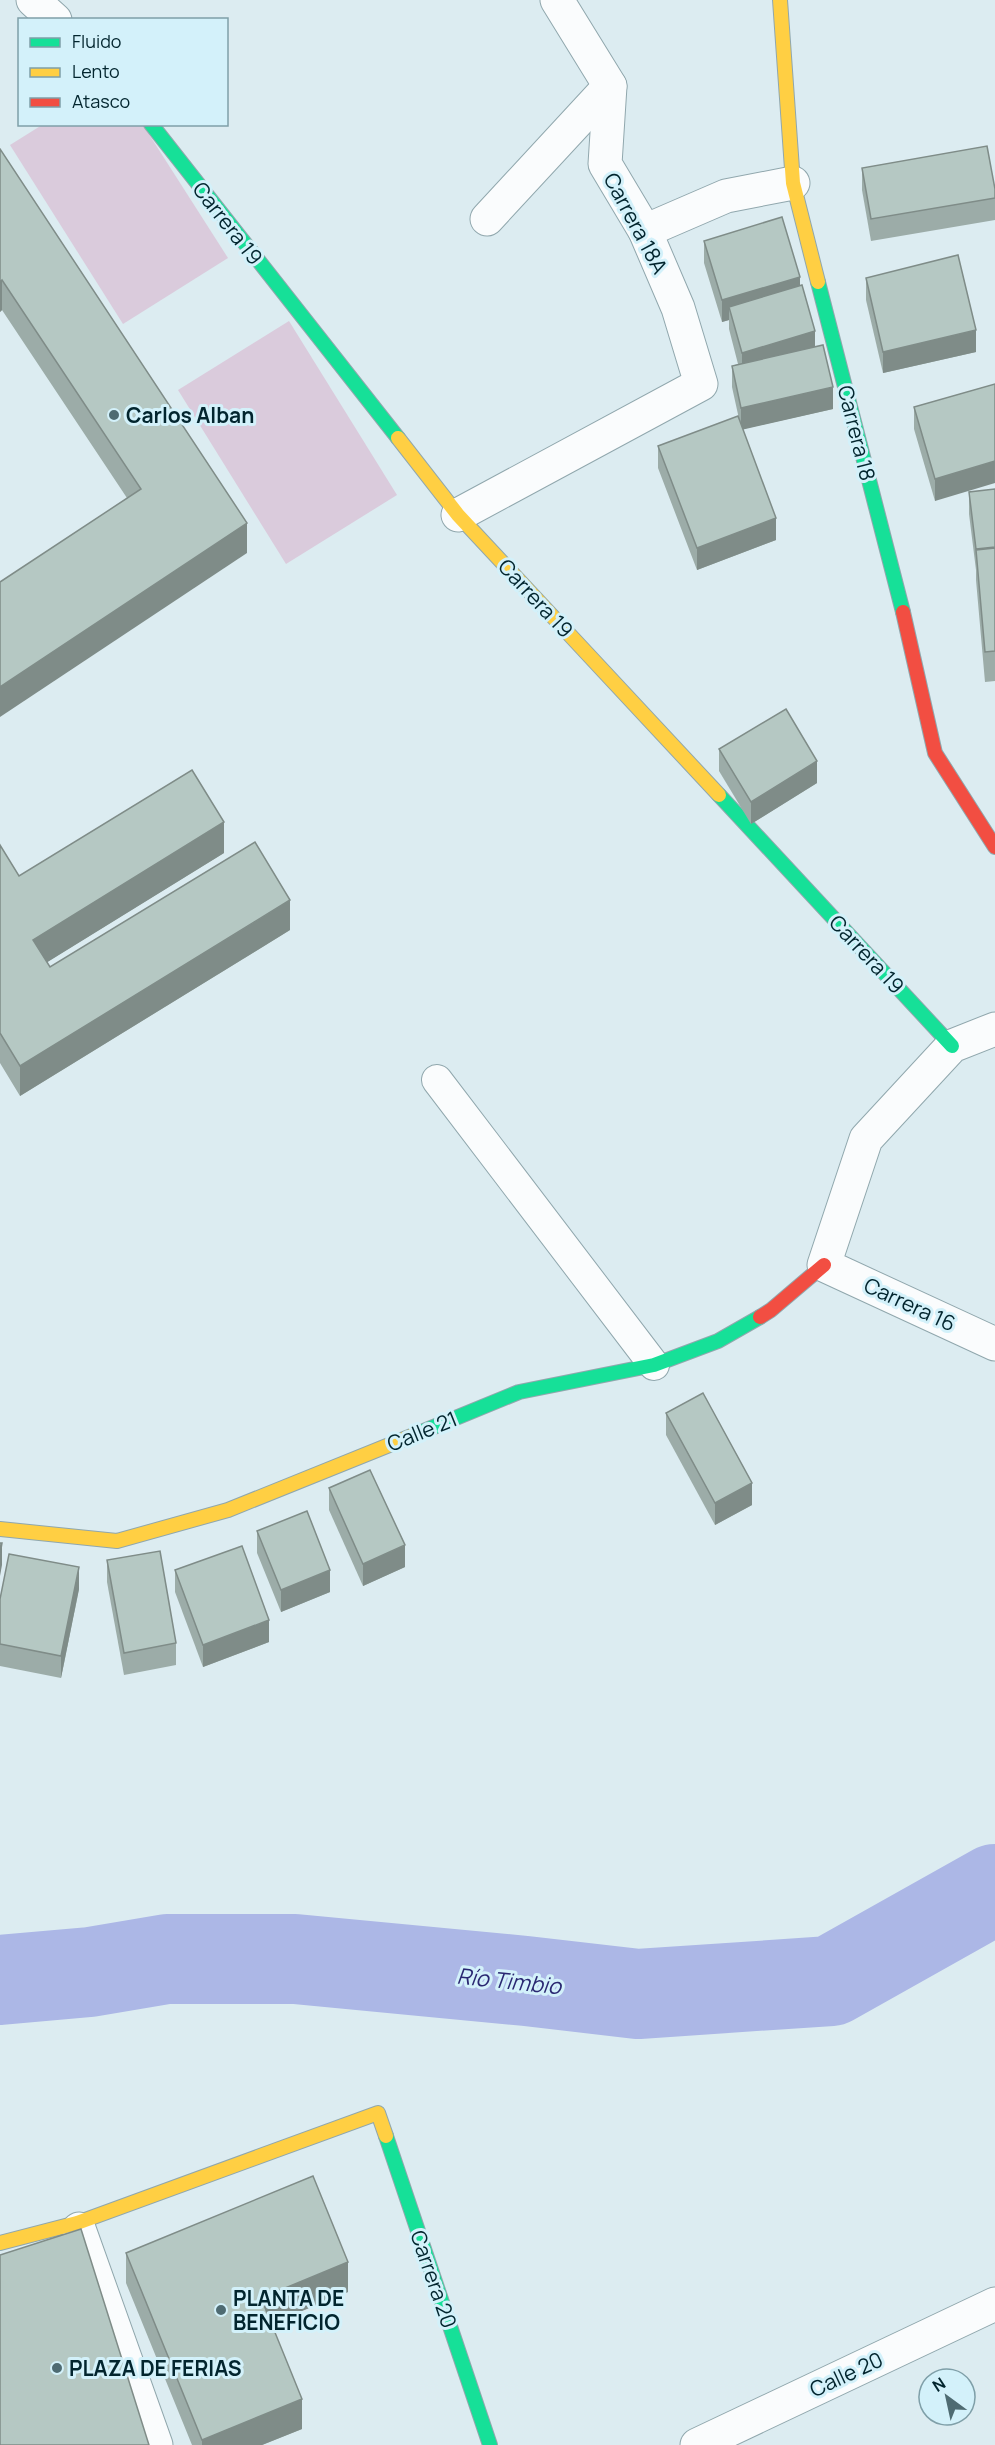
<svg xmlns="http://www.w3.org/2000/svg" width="995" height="2445" viewBox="0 0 995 2445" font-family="Manrope,sans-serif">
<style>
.green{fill:#dacbdc}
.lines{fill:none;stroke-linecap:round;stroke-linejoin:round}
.river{stroke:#acb7e6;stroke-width:90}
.lane-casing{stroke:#90a7ad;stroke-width:32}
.street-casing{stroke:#90a7ad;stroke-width:35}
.fast-casing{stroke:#90a7ad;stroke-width:16}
.slow-casing{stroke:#90a7ad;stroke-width:16}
.jam-casing{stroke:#90a7ad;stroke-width:16}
.lane{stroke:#fafcfd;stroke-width:30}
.street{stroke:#fafcfd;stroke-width:33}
.fast{stroke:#16e098;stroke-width:14}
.slow{stroke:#ffcf43;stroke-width:14}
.jam{stroke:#f24e42;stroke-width:14}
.wall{fill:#9caca8}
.shaded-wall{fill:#7f8c88}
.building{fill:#b5c8c3;stroke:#7f8c88;stroke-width:1.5}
.poi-dot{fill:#4e6b72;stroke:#d3f1fa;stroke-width:2}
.labels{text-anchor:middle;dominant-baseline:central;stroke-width:6;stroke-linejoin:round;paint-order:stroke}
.street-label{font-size:21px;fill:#02252e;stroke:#d3f1fa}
.poi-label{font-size:21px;font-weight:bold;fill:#02252e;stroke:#d3f1fa;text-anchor:start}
.water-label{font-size:22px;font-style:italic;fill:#2a2872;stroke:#d3f1fa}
</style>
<rect width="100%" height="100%" fill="#dcecf1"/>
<g class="green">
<path d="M42 125H143L228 258 123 324 10 145Z"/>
<path d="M289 321 397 495 286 564 178 390Z"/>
</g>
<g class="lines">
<path class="river" d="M0 1980 90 1972 167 1959H295L526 1981 638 1994 831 1981 995 1889"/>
<g class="lane-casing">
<path id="lane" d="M437 1080 654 1365"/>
</g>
<g class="street-casing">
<g id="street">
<path d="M33 0 55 20"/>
<path d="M487 219 610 86"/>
<path d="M645 231 726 196 793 183"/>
<path d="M458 515 701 384 678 308 645 231 605 164 610 86 557 0"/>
<path d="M995 1029 952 1046 866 1139 824 1265 995 1344"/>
<path d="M79 2229 156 2445"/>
<path d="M697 2445 995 2304"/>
</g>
</g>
<g class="fast-casing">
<g id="fast">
<path d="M151 124 398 438"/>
<path d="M818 282 903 612"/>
<path d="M719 795 952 1046"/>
<path d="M419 1433 519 1392 654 1365 718 1341 760 1317"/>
<path d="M386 2136 490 2445"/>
</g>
</g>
<g class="slow-casing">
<g id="slow">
<path d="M780 0 793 183 818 282"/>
<path d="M398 438 458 515 719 795"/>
<path d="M0 1529 117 1541 228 1510 419 1433"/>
<path d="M0 2243 77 2223 378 2113 386 2136"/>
</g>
</g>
<g class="jam-casing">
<g id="jam">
<path d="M903 612 935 753 995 847"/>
<path d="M760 1317 771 1310 824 1265"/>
</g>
</g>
<use href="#lane" class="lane"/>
<use href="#street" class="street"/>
<use href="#fast" class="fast"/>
<use href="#slow" class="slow"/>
<use href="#jam" class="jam"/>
</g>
<g class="wall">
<path d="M0 149 247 553 127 498 2 310 0 312Z"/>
<path d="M862 168 995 189V220L871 241 862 190Z"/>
<path d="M704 241 800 286 815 347 833 409 743 429 776 540 697 570 658 468V446L739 419 732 387V366L738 364 729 329V320L722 322 704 263Z"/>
<path d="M866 278 976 352 883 373 866 300Z"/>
<path d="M995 384 935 501 914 429V407Z"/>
<path d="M995 489V681L985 682 976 580V570L969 514V492Z"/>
<path d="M719 749 817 783 751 824 719 771Z"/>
<path d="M0 845 19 876 224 853 47 962 50 967 290 930 20 1096 0 1063Z"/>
<path d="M666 1413 752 1505 715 1525 666 1435Z"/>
<path d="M329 1488 405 1567 363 1586 329 1510Z"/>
<path d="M257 1531 330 1592 281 1612 257 1553Z"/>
<path d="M107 1560 176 1643V1665L124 1675 107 1582Z"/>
<path d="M175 1570 269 1642 203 1667 175 1592Z"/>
<path d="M79 1589 61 1678 0 1666V1599Z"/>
<path d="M126 2253 348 2292 271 2323 302 2429 262 2445H192L126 2283Z"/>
</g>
<g class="shaded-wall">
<path d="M800 277V299L729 307V320L722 322V300Z"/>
<path d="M2 280V310L0 312V282Z"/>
<path d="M976 330V352L883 373V352Z"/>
<path d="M815 331V353L742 375V353Z"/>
<path d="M833 387V409L741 430V408Z"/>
<path d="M995 461V483L935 501V479Z"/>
<path d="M776 518V540L697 570V548Z"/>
<path d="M247 523V553L0 717V687Z"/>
<path d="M817 761V783L751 824V802Z"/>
<path d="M224 822V853L33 971V940Z"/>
<path d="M290 900V930L20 1096V1066Z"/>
<path d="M752 1483V1505L715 1525V1503Z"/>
<path d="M2 1543V1565L0 1576V1554Z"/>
<path d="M405 1545V1567L363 1586V1564Z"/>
<path d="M79 1567V1589L61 1678V1656Z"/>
<path d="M330 1570V1592L281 1612V1590Z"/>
<path d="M269 1620V1642L203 1667V1645Z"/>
<path d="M348 2262V2292L261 2328V2298Z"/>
<path d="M302 2399V2429L262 2445H202V2440Z"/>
</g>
<g class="building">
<path d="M987 146 995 189V198L871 219 862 168Z"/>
<path d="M0 149 247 523 0 687V582L141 489 2 280 0 282Z"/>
<path d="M782 217 800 277 722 300 704 241Z"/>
<path d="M958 255 976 330 883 352 866 278Z"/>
<path d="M802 285 815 331 742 353 729 307Z"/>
<path d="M823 345 833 387 741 408 732 366Z"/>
<path d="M995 384V461L935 479 914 407Z"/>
<path d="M738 416 776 518 697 548 658 446Z"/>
<path d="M995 489V547L976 549 969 492Z"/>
<path d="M995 548V651L985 652 976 550Z"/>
<path d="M786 709 817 761 751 802 719 749Z"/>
<path d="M192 770 224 822 33 940 50 967 255 842 290 900 20 1066 0 1033V845L19 876Z"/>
<path d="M703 1393 752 1483 715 1503 666 1413Z"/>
<path d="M370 1470 405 1545 363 1564 329 1488Z"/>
<path d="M307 1511 330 1570 281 1590 257 1531Z"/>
<path d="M0 1543H2L0 1554Z"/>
<path d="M242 1546 269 1620 203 1645 175 1570Z"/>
<path d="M160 1551 176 1643 124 1653 107 1560Z"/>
<path d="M9 1554 79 1567 61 1656 0 1644V1599Z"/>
<path d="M313 2176 348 2262 261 2298 302 2399 202 2440 126 2253Z"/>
<path d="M81 2229 149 2445H0V2255Z"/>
</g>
<g class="poi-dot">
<circle cx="114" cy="415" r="6"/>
<circle cx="221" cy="2310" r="6"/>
<circle cx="57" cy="2368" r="6"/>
</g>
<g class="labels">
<g class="street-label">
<text transform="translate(228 223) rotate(52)">Carrera 19</text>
<text transform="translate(636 223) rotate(62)">Carrera 18A</text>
<text transform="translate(857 433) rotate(76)">Carrera 18</text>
<text transform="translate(536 598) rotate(47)">Carrera 19</text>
<text transform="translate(867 954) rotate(47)">Carrera 19</text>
<text transform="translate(910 1304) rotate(25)">Carrera 16</text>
<text transform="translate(422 1431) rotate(-22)">Calle 21</text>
<text transform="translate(434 2279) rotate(71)">Carrera 20</text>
<text transform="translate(846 2374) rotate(-25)">Calle 20</text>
</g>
<g class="poi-label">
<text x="126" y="415">Carlos Alban</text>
<text x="233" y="2298">PLANTA DE<tspan x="233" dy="24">BENEFICIO</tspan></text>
<text x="69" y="2368">PLAZA DE FERIAS</text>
</g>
<g class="water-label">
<text transform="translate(509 1981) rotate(6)">Río Timbio</text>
</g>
</g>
<rect x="18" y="18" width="210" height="108" fill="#d3f1fa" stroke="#7f9fa8" stroke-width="1.5"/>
<rect x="30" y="38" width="30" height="9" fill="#16e098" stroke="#7f9fa8" stroke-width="1.5"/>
<text x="72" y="48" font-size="18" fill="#02252e">Fluido</text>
<rect x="30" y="68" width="30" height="9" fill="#ffcf43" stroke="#7f9fa8" stroke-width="1.5"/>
<text x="72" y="78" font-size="18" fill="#02252e">Lento</text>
<rect x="30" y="98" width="30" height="9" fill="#f24e42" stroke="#7f9fa8" stroke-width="1.5"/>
<text x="72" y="108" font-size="18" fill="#02252e">Atasco</text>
<g transform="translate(947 2397) rotate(327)"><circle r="28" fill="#d3f1fa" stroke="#7f9fa8" stroke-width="1.5"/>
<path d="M0-4.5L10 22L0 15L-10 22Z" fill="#4e6b72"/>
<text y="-9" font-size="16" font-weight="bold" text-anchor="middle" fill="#02252e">N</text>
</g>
</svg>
